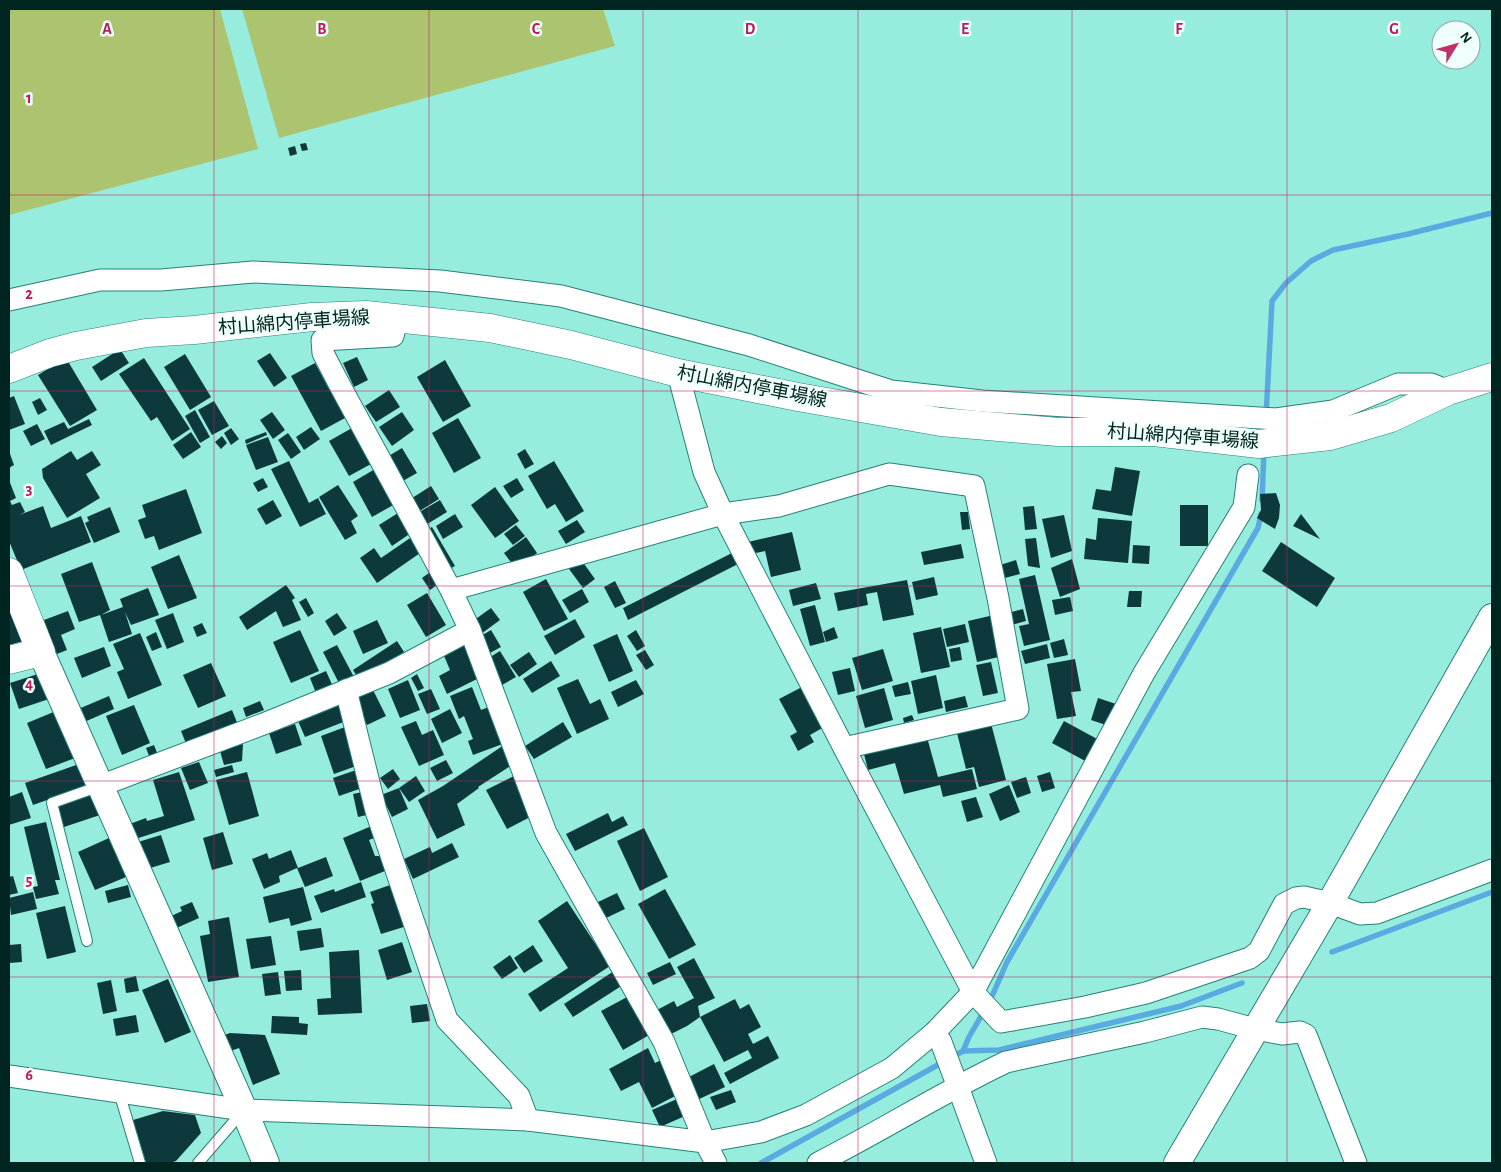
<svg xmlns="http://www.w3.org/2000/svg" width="1501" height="1172" viewBox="0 0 1501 1172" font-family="'Alegreya Sans','Noto Sans JP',sans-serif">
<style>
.green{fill:#acc470}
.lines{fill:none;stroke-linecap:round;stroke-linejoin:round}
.stream{stroke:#5aaae2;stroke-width:5.5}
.building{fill:#0e393c}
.service-casing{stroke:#268276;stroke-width:12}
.minor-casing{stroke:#268276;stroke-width:23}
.tertiary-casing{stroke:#268276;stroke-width:28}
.secondary-casing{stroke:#268276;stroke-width:29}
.service{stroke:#fff;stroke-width:10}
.minor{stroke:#fff;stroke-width:21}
.tertiary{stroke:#fff;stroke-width:26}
.secondary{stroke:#fff;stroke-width:28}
.grid{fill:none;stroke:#c2185b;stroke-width:1;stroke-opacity:0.55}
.labels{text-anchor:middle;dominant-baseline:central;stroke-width:5;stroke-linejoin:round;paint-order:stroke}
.street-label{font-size:19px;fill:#00241f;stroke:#effffb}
.grid-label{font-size:16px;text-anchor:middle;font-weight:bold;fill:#c2185b;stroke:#effffb;stroke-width:5;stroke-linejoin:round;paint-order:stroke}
</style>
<rect width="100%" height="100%" fill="#96edde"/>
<g class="green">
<path d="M9 9H220L258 149 9 215Z"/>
<path d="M242 9H603L615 46 279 138Z"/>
</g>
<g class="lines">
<g class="stream">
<path d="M1265 437 1272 301 1286 283 1311 261 1333 250 1408 234 1492 213"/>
<path d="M1262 500 1264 451"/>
<path d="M1332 952 1492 892"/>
<path d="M989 1003 1007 962 1251 540 1258 528 1261 514"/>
<path d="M963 1051 969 1037 984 1011"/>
<path d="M761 1163 963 1051 999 1050 1094 1027 1181 1006 1242 983"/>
</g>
</g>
<g class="building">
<path d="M306 143 308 150 302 151 300 144Z"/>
<path d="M295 146 297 154 290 156 288 148Z"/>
<path d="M120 349 129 363 101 381 92 367Z"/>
<path d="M270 353 287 378 274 387 257 361Z"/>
<path d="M185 354 211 397 190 410 164 367Z"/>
<path d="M357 357 368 380 354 387 343 363Z"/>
<path d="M66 358 97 410 70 426 38 375Z"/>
<path d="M144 358 190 429 172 441 157 417 151 421 119 374Z"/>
<path d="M445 360 471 406 443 422 417 377Z"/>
<path d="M315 363 345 418 321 431 291 376Z"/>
<path d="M389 390 400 407 376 422 365 406Z"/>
<path d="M14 396 25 424 9 430V398Z"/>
<path d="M40 398 47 410 38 415 32 402Z"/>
<path d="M214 401 229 426 212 435 198 410Z"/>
<path d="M195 410 210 437 200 443 185 416Z"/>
<path d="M272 412 285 430 273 439 260 420Z"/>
<path d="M402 412 414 430 392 446 379 427Z"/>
<path d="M458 418 481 458 454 473 432 433Z"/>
<path d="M89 419 92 425 51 445 44 431 64 422 68 429Z"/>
<path d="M37 424 45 439 31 446 23 431Z"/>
<path d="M311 427 320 439 304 450 296 437Z"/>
<path d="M231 428 239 439 231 445 224 433Z"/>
<path d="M352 428 371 464 349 476 329 441Z"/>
<path d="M191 432 201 447 183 459 173 445Z"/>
<path d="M266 432 267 435 246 444 245 440Z"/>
<path d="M288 433 301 452 291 459 278 440Z"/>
<path d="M222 436 227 443 221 449 215 442Z"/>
<path d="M268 437 278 462 256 470 246 445Z"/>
<path d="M402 448 417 473 401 482 387 457Z"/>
<path d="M525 449 534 464 525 469 517 454Z"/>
<path d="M9 451 14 465 9 468Z"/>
<path d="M71 451 77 460 92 451 101 465 86 474 100 498 67 518 43 478 42 469Z"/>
<path d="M289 461 309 503 318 498 326 514 300 527 271 469Z"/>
<path d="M554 461 584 511 566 522 555 504 547 509 528 476Z"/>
<path d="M1115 467 1140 471 1132 516 1092 509 1096 489 1111 491Z"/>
<path d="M375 469 395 504 372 517 353 482Z"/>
<path d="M263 478 268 487 258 492 253 483Z"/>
<path d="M517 478 524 490 511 498 503 486Z"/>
<path d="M9 480 16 498 10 501 12 505 20 502 25 512 19 515 43 506 51 528 81 516 91 542 21 570 9 541Z"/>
<path d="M338 485 358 516 351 521 357 533 345 540 319 497Z"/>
<path d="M431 486 439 499 418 512 409 500Z"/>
<path d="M495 487 519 521 495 538 471 505Z"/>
<path d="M186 489 202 533 159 550 154 536 145 539 138 520 146 517 142 505Z"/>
<path d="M1276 493 1280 505 1279 518 1275 529 1257 518 1261 510 1260 494Z"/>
<path d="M273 500 282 516 266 525 257 509Z"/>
<path d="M440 500 447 512 424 526 416 514Z"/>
<rect x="1180" y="505" width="28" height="41"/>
<path d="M1034 506 1037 529 1025 530 1023 507Z"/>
<path d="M110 507 120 532 94 543 85 523 89 521 87 517Z"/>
<path d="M960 512H968L970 529 962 530Z"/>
<path d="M398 513 411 533 392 546 379 525Z"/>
<path d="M455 514 463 527 443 539 436 526Z"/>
<path d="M1301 514 1320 539 1293 526Z"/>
<path d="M1064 515 1072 551 1051 558 1042 519Z"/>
<path d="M1098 518 1132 521 1128 563 1084 559 1086 538 1096 540Z"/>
<path d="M577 520 585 532 566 544 558 531Z"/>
<path d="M516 525 525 536 513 545 504 534Z"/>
<path d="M432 527 455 566 446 571 423 532Z"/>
<path d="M792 532 801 570 771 577 765 551 751 554 748 542Z"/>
<path d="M413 536 423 551 377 583 360 558 374 548 381 558Z"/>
<path d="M526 537 537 553 516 569 504 553Z"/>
<path d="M1036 538 1040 568 1028 566 1025 539Z"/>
<path d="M1281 542 1335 578 1317 607 1262 571Z"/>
<path d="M961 544 964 558 924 565 921 552Z"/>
<path d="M1133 545 1150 546 1149 564 1132 563Z"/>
<path d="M732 553 738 564 628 620 623 608Z"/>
<path d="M179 555 197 598 168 609 151 567Z"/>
<path d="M1072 559 1080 589 1060 597 1051 568Z"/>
<path d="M1016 560 1020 574 1001 579 997 566Z"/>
<path d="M582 561 595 579 583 588 569 569Z"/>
<path d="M92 562 110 610 101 615 123 607 120 599 148 588 159 615 131 625 125 612 132 634 109 642 100 615 79 622 61 574Z"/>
<path d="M433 570 441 582 430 590 422 578Z"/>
<path d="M1035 575 1050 640 1024 646 1019 626 1029 624 1019 579Z"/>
<path d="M934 577 938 595 916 600 912 582Z"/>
<path d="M546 579 568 619 544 631 523 592Z"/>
<path d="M907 580 914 615 883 621 877 592 866 594 868 605 838 611 834 593Z"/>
<path d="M615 581 626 603 615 608 604 587Z"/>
<path d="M816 583 821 599 793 606 789 590Z"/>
<path d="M286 585 295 598 292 600 301 620 283 627 276 611 247 630 239 617Z"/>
<path d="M582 589 589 602 570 613 562 600Z"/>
<path d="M1129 591H1142L1141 607H1127Z"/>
<path d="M427 593 446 625 426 637 407 605Z"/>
<path d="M1070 597 1073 611 1055 615 1052 600Z"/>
<path d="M306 598 314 613 308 617 299 602Z"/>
<path d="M815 605 825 642 810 646 800 609Z"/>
<path d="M491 608 500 620 481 634 473 621Z"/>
<path d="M1023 609 1026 621 1011 625 1008 613Z"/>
<path d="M68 611 75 629 61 635 67 650 57 654 44 620Z"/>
<path d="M16 612 27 640 9 645V614Z"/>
<path d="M173 613 184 642 167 649 155 620Z"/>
<path d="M337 613 347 628 334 636 325 621Z"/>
<path d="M994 615 1003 656 977 662 968 621Z"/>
<path d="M575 619 585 637 555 655 544 636Z"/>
<path d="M377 620 388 643 363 654 353 631Z"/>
<path d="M202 623 207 633 197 637 193 627Z"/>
<path d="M965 624 969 642 947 647 943 629Z"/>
<path d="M834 627 838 638 826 642 823 632Z"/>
<path d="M941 627 950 667 921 673 913 633Z"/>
<path d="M300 630 319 671 291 683 273 642Z"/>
<path d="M491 630 501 647 486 655 476 639Z"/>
<path d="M636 630 645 646 637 651 627 636Z"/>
<path d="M156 632 162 647 152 651 146 637Z"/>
<path d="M140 633 162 685 128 699 117 672 124 669 113 644Z"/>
<path d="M617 634 633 671 609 682 593 645Z"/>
<path d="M1064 639 1068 655 1054 658 1050 643Z"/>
<path d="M397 641 404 652 360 681 353 670Z"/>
<path d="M463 641 481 677 447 694 439 676 450 670 442 651Z"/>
<path d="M1047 644 1050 658 1025 664 1021 651Z"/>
<path d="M337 645 355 679 341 687 323 652Z"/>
<path d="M104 647 111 666 82 678 74 658Z"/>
<path d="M960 647 962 660 951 662 949 649Z"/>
<path d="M883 649 893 681 862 690 852 658Z"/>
<path d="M645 650 654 665 646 670 636 655Z"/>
<path d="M500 651 516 677 502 685 487 659Z"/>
<path d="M529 652 537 664 519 677 510 665Z"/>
<path d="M1075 659 1081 691 1071 692 1076 716 1057 719 1047 664Z"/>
<path d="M551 661 560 676 532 693 523 679Z"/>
<path d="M991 662 998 693 983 696 976 665Z"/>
<path d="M211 663 226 696 198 708 183 675Z"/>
<path d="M850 668 855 691 838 695 832 672Z"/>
<path d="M326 671 335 691 318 698 310 678Z"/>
<path d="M41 673 49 699 19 709 10 683Z"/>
<path d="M417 674 424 688 418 691 411 678Z"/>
<path d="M936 675 943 708 918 714 911 681Z"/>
<path d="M578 679 590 704 600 699 609 719 577 734 557 688Z"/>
<path d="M408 680 420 710 400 718 388 689Z"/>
<path d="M636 680 644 694 618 707 611 692Z"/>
<path d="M908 682 911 694 895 697 892 686Z"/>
<path d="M472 687 481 710 494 705 508 742 473 755 468 741 473 739 464 716 459 719 450 696Z"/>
<path d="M802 687 824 727 810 735 814 742 798 751 790 736 797 732 779 699Z"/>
<path d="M884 688 893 720 865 728 856 696Z"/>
<path d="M431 689 440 709 427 714 418 694Z"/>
<path d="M373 690 386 716 367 725 354 699Z"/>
<path d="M109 696 114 709 82 723 76 710Z"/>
<path d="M965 696 968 707 946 712 944 701Z"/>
<path d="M1098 698 1116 704 1109 726 1091 720Z"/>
<path d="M260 701 264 710 246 717 243 708Z"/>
<path d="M134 705 150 743 122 755 106 716Z"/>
<path d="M340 705 346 721 305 737 298 721Z"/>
<path d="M450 709 462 733 442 743 431 719Z"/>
<path d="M232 710 240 730 189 751 181 731Z"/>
<path d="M56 711 75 758 46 769 27 723Z"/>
<path d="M912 715 914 720 904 723 903 718Z"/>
<path d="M989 716 1006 780 979 787 974 767 966 769 955 725Z"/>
<path d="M416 721 422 735 433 730 444 755 419 766 401 727Z"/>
<path d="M1064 721 1099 740 1087 762 1052 743Z"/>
<path d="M563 722 572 737 534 759 525 746Z"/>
<path d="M295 724 302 745 276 754 269 733Z"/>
<path d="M345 727 359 765 334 774 321 736Z"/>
<path d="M925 730 938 777 972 769 977 789 943 797 940 785 904 794 895 763 868 770 862 746Z"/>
<path d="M243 744 242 761 224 765 220 751Z"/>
<path d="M154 745 159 758 151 761 146 748Z"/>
<path d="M504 745 515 763 478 787 479 788 457 804 465 825 437 839 418 800 443 786Z"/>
<path d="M446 760 453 773 437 781 430 768Z"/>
<path d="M199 762 208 783 190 790 181 768Z"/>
<path d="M79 764 87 786 33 805 25 783Z"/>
<path d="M232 765 234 772 216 777 214 770Z"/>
<path d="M359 769 365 787 339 796 333 778Z"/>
<path d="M393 769 400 779 388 789 380 778Z"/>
<path d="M179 772 195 820 132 840 127 825 146 818 147 821 164 816 153 780Z"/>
<path d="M247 772 259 816 229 825 216 780Z"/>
<path d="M1050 772 1055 788 1042 792 1037 776Z"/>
<path d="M416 776 425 791 409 802 399 788Z"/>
<path d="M514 776 534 815 507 829 486 790Z"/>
<path d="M1026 777 1031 793 1017 798 1011 782Z"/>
<path d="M1009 785 1020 812 1000 821 989 794Z"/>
<path d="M399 788 408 809 392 817 381 795Z"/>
<path d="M367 791 371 814 358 817 353 794Z"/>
<path d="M22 792 31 818 9 825V797Z"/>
<path d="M93 794 100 815 64 827 57 805Z"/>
<path d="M976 797 983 817 967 822 961 801Z"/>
<path d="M608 813 612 822 623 816 628 825 575 851 566 834Z"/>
<path d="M46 822 60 880H55L59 894 36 899 33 887 38 886 24 827Z"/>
<path d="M374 825 379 836 369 840 375 856H385L390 869 360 881 343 838Z"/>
<path d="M644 828 668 877 640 891 617 841Z"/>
<path d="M223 832 233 864 212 870 203 838Z"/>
<path d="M161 835 170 862 147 869 138 842Z"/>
<path d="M109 838 126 877 95 890 78 852Z"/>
<path d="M452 843 459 857 413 879 404 859 430 847 432 853Z"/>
<path d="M291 850 298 868 326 857 333 876 305 887 297 868 279 876 280 882 264 889 252 859 267 853 269 859Z"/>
<path d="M13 876 18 893 9 895V877Z"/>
<path d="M361 882 366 897 321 913 314 896 334 889 335 892Z"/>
<path d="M393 884 407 926 381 934 371 904 374 903 370 892Z"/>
<path d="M128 885 131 897 108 903 105 891Z"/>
<path d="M303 887 312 920 291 926 289 918 269 923 263 897Z"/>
<path d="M665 889 696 945 669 959 638 904Z"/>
<path d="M33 892 37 909 11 915 9 898Z"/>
<path d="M617 893 625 909 606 918 598 902Z"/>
<path d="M567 901 610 966 540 1012 528 994 568 968 538 921Z"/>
<path d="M192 902 199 918 172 930 167 918 182 911 180 907Z"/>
<path d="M65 906 76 952 47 959 36 913Z"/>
<path d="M229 917 239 977 208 982 200 936 210 934 208 921Z"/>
<path d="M321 928 324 947 300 951 297 931Z"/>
<path d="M271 936 276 965 251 969 246 939Z"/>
<path d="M402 942 412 972 387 980 378 950Z"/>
<path d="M21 944 22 962 9 963V945Z"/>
<path d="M533 945 543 961 524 973 514 958Z"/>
<path d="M359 950 362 1013 318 1015 317 999 331 998 329 952Z"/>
<path d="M510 955 518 968 502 979 493 967Z"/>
<path d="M694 958 715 998 698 1006 700 1017 687 1026 667 1036 655 1011 674 1001 677 1007 694 998 677 967Z"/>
<path d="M670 962 676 974 653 985 647 973Z"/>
<path d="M617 969 626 983 573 1017 564 1004Z"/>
<path d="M301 970 302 990 286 991 284 971Z"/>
<path d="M278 972 281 994 265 996 262 974Z"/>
<path d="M136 976 139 991 126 993 124 979Z"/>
<path d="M168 979 191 1032 165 1043 142 990Z"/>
<path d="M111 980 117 1011 103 1014 97 983Z"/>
<path d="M629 996 651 1034 623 1050 601 1011Z"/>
<path d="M735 999 740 1009 749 1004 761 1027 748 1034 753 1044 768 1036 779 1058 730 1084 724 1073 752 1058 748 1050 724 1062 700 1017Z"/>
<path d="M427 1004 430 1021 412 1023 410 1006Z"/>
<path d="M136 1015 139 1032 116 1036 113 1019Z"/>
<path d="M272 1016 299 1017V1023L308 1024 307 1035 271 1033Z"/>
<path d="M230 1033 265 1035 280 1074 253 1085 239 1048 225 1053 219 1037Z"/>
<path d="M648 1048 655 1063 661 1060 679 1094 652 1108 639 1082 621 1091 609 1069Z"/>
<path d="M714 1064 725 1087 695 1101 685 1079Z"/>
<path d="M731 1090 736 1102 716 1110 710 1097Z"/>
<path d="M677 1099 685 1116 660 1127 652 1110Z"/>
<path d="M163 1111 195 1115 201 1133 176 1161 170 1163H146L133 1120Z"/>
</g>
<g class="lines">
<g class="service-casing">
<g id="service">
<path d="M87 941 52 803 100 786"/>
<path d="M119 1092 140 1163"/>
<path d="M198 1163 243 1111"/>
</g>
</g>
<g class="minor-casing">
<g id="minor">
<path d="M9 300 100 280H161L253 272 440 281 561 296 749 345 891 391 982 401 1276 419 1333 411 1398 384H1431L1448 391"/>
<path d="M678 373 704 472 723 514 844 748 973 992"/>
<path d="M451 590 723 514 779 506 889 474 974 486 998 598 1018 709 844 748"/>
<path d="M346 690 376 811 447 1020 519 1096 528 1120"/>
<path d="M100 786 266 723 389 673 470 630"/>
<path d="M973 992 1144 673 1244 507 1248 475"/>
<path d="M935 1032 941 1042 958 1087 986 1163"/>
<path d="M9 1076 244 1110 528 1120 705 1142 664 1042 546 833 470 630 451 590 338 382 323 353 322 340 393 336 397 319"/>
<path d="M716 1163 705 1142 761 1132 806 1115 892 1068 935 1032 973 992 1001 1022 1085 1007 1146 993 1250 958 1259 951 1284 904 1296 898 1304 897 1330 903 1360 914 1377 913 1492 870"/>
<path d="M818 1163C881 1131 941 1093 1006 1062L1145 1032 1202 1017 1218 1019 1255 1029 1282 1034 1300 1032 1306 1035 1356 1163"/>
</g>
</g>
<g class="tertiary-casing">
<g id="tertiary">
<path d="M41 652 244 1110 266 1163"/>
<path d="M1177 1163 1330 903 1492 617"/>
</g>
</g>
<g class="secondary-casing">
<g id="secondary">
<path d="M9 369 50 353 76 346 146 333 194 330 312 317 366 315 490 328 571 345 678 373 798 397 941 422 1058 432H1154L1259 444 1330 436 1391 418 1448 391 1492 377"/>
<path d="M9 572 41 652 9 660"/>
</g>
</g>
<use href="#service" class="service"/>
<use href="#minor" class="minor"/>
<use href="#tertiary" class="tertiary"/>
<use href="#secondary" class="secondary"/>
</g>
<path class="grid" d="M214 9V1163M429 9V1163M643 9V1163M858 9V1163M1072 9V1163M1287 9V1163M9 195H1492M9 391H1492M9 586H1492M9 781H1492M9 977H1492"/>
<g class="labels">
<g class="street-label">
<text transform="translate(294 323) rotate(-4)">村山綿内停車場線</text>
<text transform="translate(752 387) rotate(11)">村山綿内停車場線</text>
<text transform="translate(1183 437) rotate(4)">村山綿内停車場線</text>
</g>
</g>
<g class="grid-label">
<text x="107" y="34">A</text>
<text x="322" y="34">B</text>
<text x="536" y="34">C</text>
<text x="750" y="34">D</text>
<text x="965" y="34">E</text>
<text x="1179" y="34">F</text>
<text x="1394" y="34">G</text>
<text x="29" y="103">1</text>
<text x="29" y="299">2</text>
<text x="29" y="494">3</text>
<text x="29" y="689">4</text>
<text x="29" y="885">5</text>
<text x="29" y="1080">6</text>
</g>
<rect width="1501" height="1172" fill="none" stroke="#00241f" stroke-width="20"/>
<g transform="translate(1456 45) rotate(53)"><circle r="24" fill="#effffb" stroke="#8fa7a3"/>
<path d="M0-4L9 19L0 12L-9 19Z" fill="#be3268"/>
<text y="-8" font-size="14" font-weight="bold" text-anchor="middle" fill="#00241f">N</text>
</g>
</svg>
